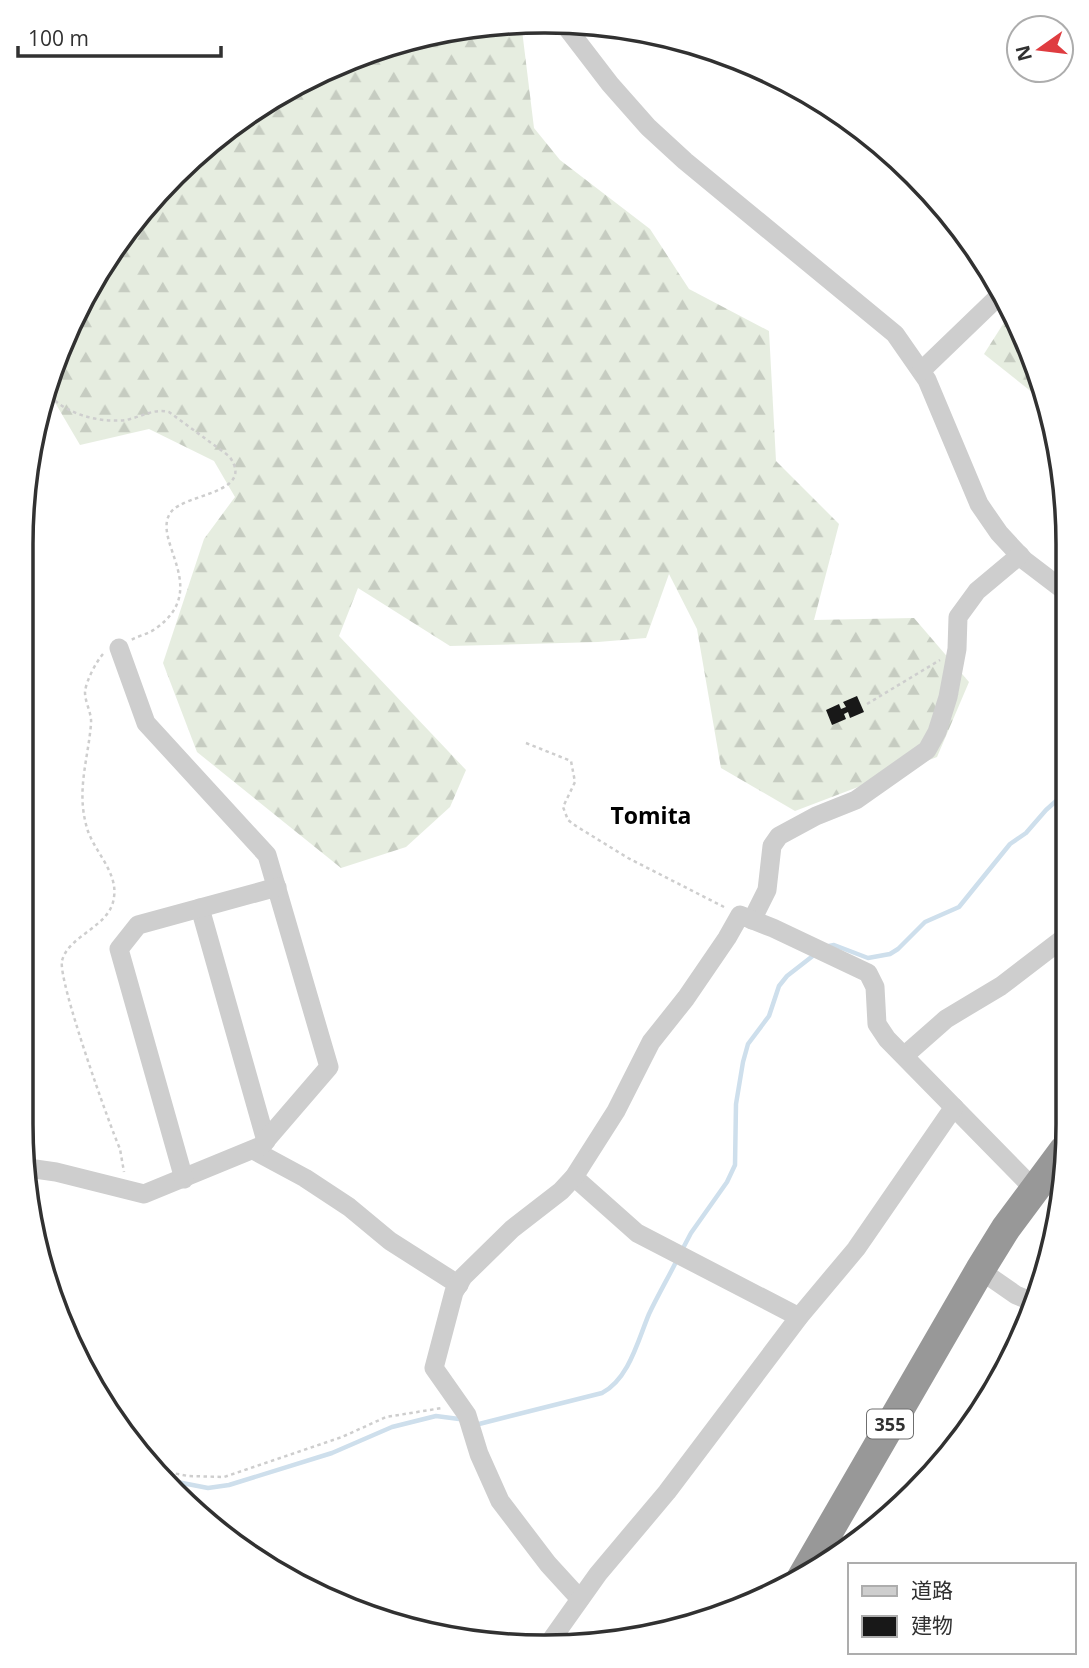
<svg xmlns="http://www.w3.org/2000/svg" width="1089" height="1668" viewBox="0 0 1089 1668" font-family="'Open Sans','Noto Sans JP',sans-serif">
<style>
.forest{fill:url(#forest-firs)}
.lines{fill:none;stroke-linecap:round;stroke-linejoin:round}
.stream{stroke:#cedfec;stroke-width:4.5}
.building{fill:#181818}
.path{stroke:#cecece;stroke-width:2.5;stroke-dasharray:3.5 3.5;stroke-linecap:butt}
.minor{stroke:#cecece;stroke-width:19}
.highway{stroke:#989898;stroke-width:30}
.labels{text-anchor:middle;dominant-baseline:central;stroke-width:7;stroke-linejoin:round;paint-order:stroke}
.shield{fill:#fff;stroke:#6f6f6f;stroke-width:2}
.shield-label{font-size:18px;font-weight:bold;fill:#313131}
.quarter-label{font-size:23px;font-weight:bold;fill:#000;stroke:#fff}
.rim{fill:none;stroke:#313131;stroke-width:3.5}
</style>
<defs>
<pattern id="forest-firs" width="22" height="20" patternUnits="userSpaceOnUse" patternTransform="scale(1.75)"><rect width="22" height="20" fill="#e6ede0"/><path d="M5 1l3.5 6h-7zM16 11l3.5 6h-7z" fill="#c6ccc1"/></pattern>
</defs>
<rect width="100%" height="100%" fill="#fff"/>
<g class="forest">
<path d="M511 22H521L534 128 560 160 650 229 689 289 769 331 776 461 839 524 814 620 914 618 969 682 937 757 795 811 721 768 697 629 669 574 646 638 598 642 450 646 358 588 339 636 466 770 450 807 406 847 341 868 197 752 163 663 204 539 235 497 214 461 149 429 80 445 50 394 75 313 151 199 226 129 313 75 409 39Z"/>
<path d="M1012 310 1014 313 1048 405 984 354Z"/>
</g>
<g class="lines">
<g class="stream">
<path d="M829 946 834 945 868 958 890 954 898 949 925 922 959 907 1010 844 1026 833 1046 810 1065 793"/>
<path d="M681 1252 691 1233 727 1182 735 1165 736 1104 743 1062 748 1044 769 1016 779 986 787 976 814 955"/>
<path d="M479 1424 602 1393C629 1379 638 1340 649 1314 658 1295 668 1278 677 1260"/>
<path d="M172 1481 208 1488 229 1485 332 1453 392 1427 436 1416 459 1419"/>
</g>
</g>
<path class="building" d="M857 696 864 712 850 718 848 712 844 714 846 719 832 725 826 710 839 704 841 709 846 707 843 702Z"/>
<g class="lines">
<g class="path">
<path d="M50 396C68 415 101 423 126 420 141 417 154 408 169 412L229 456C257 494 185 493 171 512 150 540 213 589 155 629 148 634 138 636 131 640"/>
<path d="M103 654C96 662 86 681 85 692 85 703 92 713 91 724 88 760 76 791 87 828 93 850 118 872 114 897 111 927 68 935 62 961 58 981 109 1124 120 1149L124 1172"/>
<path d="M867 704 940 660"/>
<path d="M526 743 571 761 575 782 563 807 568 820 576 826 628 858 724 907"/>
<path d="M162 1471 188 1476 224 1477 342 1437 386 1417 442 1408"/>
</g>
<g class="minor">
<path d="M564 24 610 84 648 127 685 161 895 334 927 380 979 504 999 533 1024 560 1066 592"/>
<path d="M921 371 1002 293"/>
<path d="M200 908 266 1141"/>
<path d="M752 920 767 890 772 846 779 836 816 816 856 800 927 750 937 732 948 697 957 649 958 617 977 591 1020 555"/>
<path d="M904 1056 946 1019 1001 986 1065 937"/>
<path d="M255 1151 305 1178 349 1207 390 1241 459 1285"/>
<path d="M28 1168 56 1172 144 1194 261 1146 329 1067 267 855 146 723 119 648"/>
<path d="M574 1177 637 1233 799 1317"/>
<path d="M184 1179 119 949 138 925 277 887"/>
<path d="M980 1270 1016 1295 1031 1301"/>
<path d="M580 1599 548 1564 500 1501 479 1454 467 1415 434 1368 454 1292 463 1277 512 1229 561 1191 574 1177 616 1111 651 1042 686 998 727 938 740 915 773 928 868 973 875 987 877 1024 887 1039 1034 1189"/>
<path d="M549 1643 598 1574 667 1492 799 1317 856 1249 954 1107"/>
</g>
<path class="highway" d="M801 1579 980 1270 1006 1228 1064 1150"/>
</g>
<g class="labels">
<rect class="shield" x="867" y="1409.5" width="46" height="29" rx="5"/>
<g class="shield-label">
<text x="890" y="1424">355</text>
</g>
<g class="quarter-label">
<text x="651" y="815">Tomita</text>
</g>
</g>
<path d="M0 0H1089V1668H0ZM544 33H545A511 511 0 0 1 1056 544V1124A511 511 0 0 1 545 1635H544A511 511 0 0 1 33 1124V544A511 511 0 0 1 544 33Z" fill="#fff" fill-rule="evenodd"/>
<path class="rim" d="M544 33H545A511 511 0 0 1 1056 544V1124A511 511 0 0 1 545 1635H544A511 511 0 0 1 33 1124V544A511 511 0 0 1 544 33Z"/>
<rect x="848" y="1563" width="228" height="91" fill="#ffffff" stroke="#adadad" stroke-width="2"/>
<rect x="862" y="1586" width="35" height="10" fill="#cecece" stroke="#adadad" stroke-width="2"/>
<text x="911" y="1598" font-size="21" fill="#313131">道路</text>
<rect x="862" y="1616" width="35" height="21" fill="#181818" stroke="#adadad" stroke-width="2"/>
<text x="911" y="1633" font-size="21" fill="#313131">建物</text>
<g transform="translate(1040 49) rotate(256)"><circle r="33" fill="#ffffff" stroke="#adadad" stroke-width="2"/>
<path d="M0-5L12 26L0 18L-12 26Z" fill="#df3c40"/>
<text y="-10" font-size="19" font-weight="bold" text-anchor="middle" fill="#313131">N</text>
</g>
<path d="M18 46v10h203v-10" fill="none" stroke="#313131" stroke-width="3.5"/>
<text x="28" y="46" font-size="21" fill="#313131" stroke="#ffffff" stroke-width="5" paint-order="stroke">100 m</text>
</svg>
